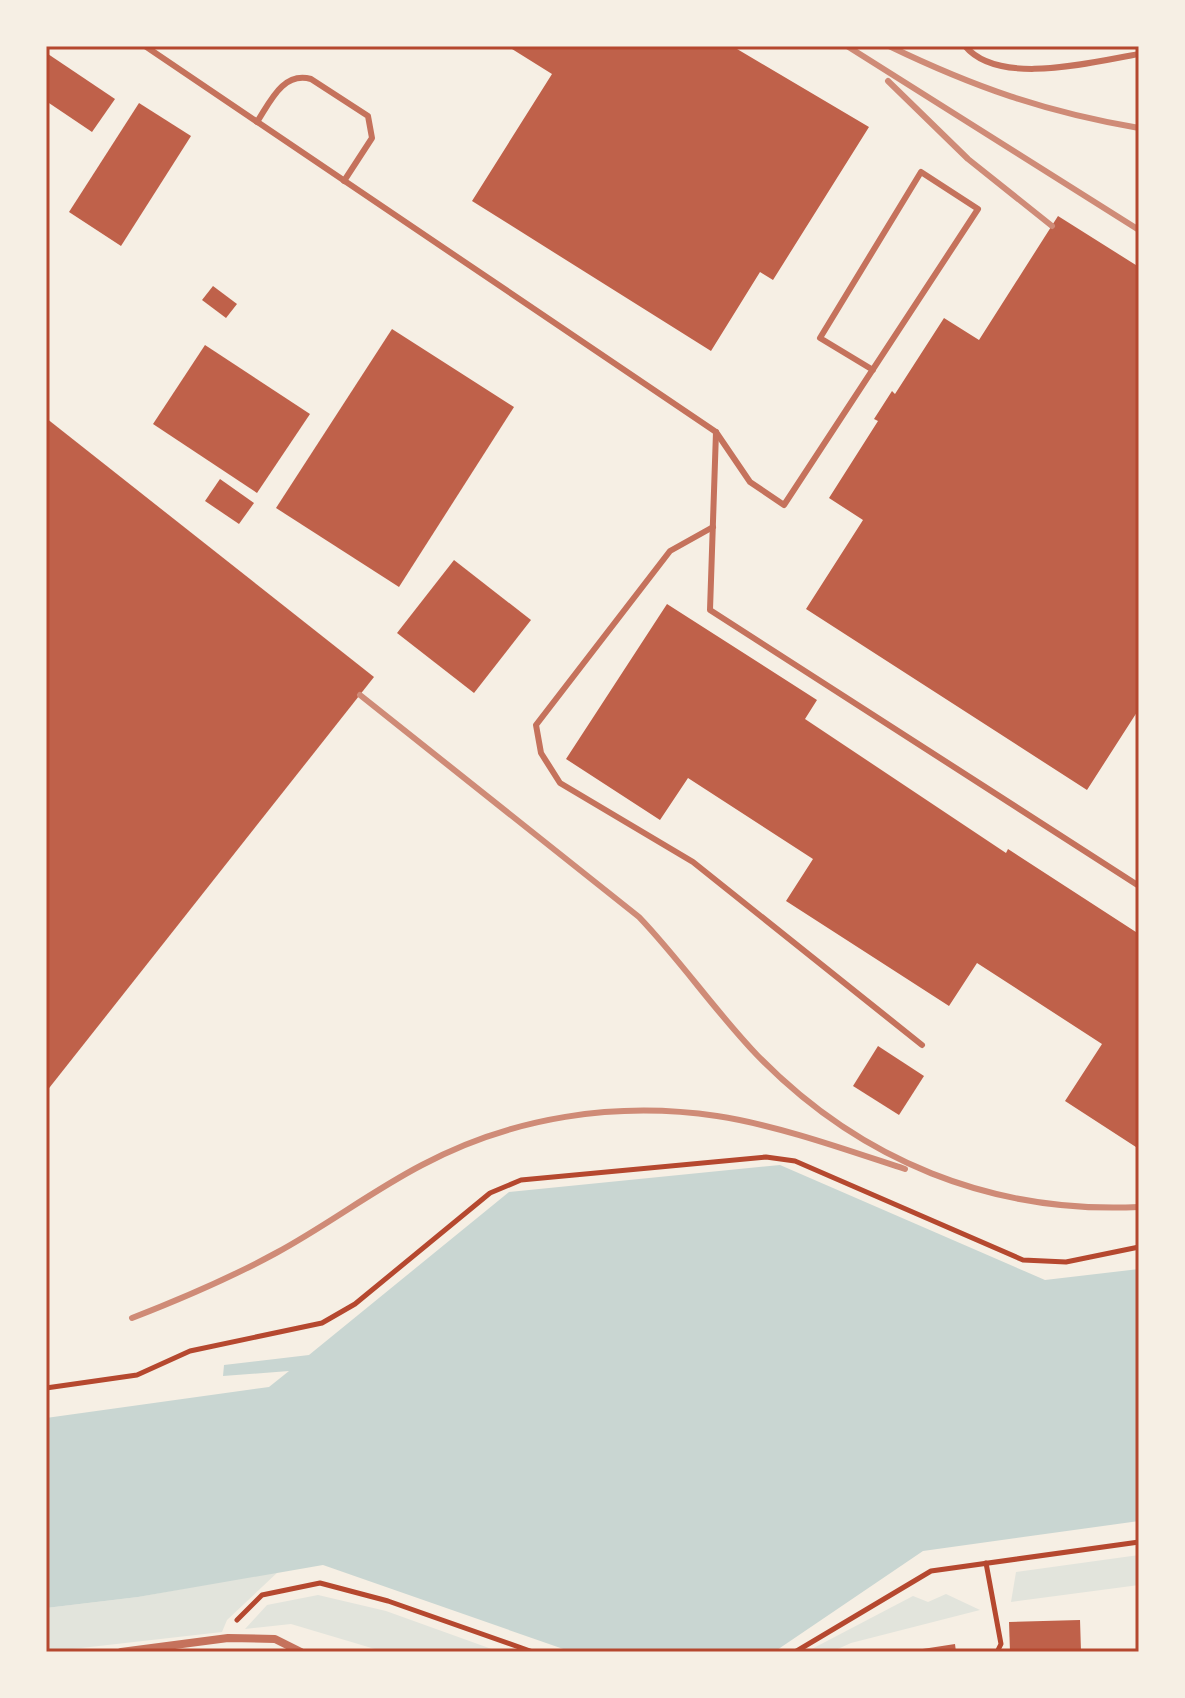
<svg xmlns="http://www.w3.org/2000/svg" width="1185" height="1698" viewBox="0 0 1185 1698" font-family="Rubik,sans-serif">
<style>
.green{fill:#e2e4dc}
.water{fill:#c9d6d2}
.building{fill:#bf614a}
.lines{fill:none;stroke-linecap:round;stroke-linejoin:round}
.path{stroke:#b5482f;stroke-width:5}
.service{stroke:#c5725c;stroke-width:6}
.minor{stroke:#c5725c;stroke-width:8}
.rail{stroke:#cf8b77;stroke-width:6}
.neatline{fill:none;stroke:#b5482f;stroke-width:3}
</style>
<rect width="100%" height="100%" fill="#f6efe4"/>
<g class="green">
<path d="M1139 1555V1585L1011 1602 1016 1572Z"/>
<path d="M279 1571 227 1620 222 1632 46 1652V1608L138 1597Z"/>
<path d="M946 1594 980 1610 851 1643 831 1652H806L913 1596 928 1602Z"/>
<path d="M318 1595 386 1611 500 1652H385L291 1624 245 1629 267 1605Z"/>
</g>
<path class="water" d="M780 1165 1045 1280 1139 1269V1521L923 1551 774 1652H572L323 1565 138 1597 46 1608V1418L269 1387 289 1371 223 1376 224 1365 309 1355 509 1192Z"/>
<g class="building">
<path d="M507 46H732L869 127 773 280 760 272 711 351 472 201 552 74Z"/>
<path d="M48 54 115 99 92 132 46 101Z"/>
<path d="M139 103 191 136 121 246 69 212Z"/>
<path d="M1058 216 1139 267V709L1087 790 806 609 863 520 829 498 878 421 874 419 892 391 895 394 944 318 979 340Z"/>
<path d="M213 286 237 304 226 318 202 300Z"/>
<path d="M392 329 514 407 399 587 276 508Z"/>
<path d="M205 345 310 414 257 493 153 424Z"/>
<path d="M46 418 374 677 46 1092Z"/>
<path d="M220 479 254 503 239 524 205 501Z"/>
<path d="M454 560 531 620 474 693 397 633Z"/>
<path d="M667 604 817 700 805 719 1006 853 1008 849 1139 934V1149L1065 1101 1102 1044 977 963 949 1006 786 901 813 859 688 778 660 820 566 759Z"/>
<path d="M878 1046 924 1076 899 1115 853 1086Z"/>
<path d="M1080 1620 1081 1651 1010 1652 1009 1622Z"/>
<path d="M955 1644 956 1652H916V1650Z"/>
</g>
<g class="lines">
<g class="path">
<path d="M46 1388 137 1375 190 1351 322 1323 355 1304 490 1193 521 1180 766 1157 795 1161 1023 1260 1066 1262 1139 1247"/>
<path d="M986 1563 1001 1644 997 1652"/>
<path d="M237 1620 262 1595 320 1583 388 1601 533 1652"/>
<path d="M795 1652 931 1571 1139 1542"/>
</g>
<g class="service">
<path d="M145 46 716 432 750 482 784 505 978 209 921 172 820 338 873 370"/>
<path d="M965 46C999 87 1092 62 1139 54"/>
<path d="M257 122C270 102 283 71 311 79L368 116 372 138 344 181"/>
<path d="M716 432 710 610 1139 886"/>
<path d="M713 527 670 551 536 725 541 753 560 783 693 862 922 1045"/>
</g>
<path class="minor" d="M121 1652 228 1638 275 1639 301 1652"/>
<g class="rail">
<path d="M847 46 1139 230"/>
<path d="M889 46C974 87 1045 112 1139 128"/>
<path d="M888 81 968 159 1052 226"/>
<path d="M360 695 639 917C681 961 715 1011 757 1055 860 1161 992 1214 1139 1207"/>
<path d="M132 1318C181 1299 230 1278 276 1253 326 1226 372 1191 422 1165 512 1117 616 1101 717 1116 777 1125 847 1150 905 1169"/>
</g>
</g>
<rect width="1185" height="1698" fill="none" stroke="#f6efe4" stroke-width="96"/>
<rect x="48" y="48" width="1089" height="1602" class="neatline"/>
</svg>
